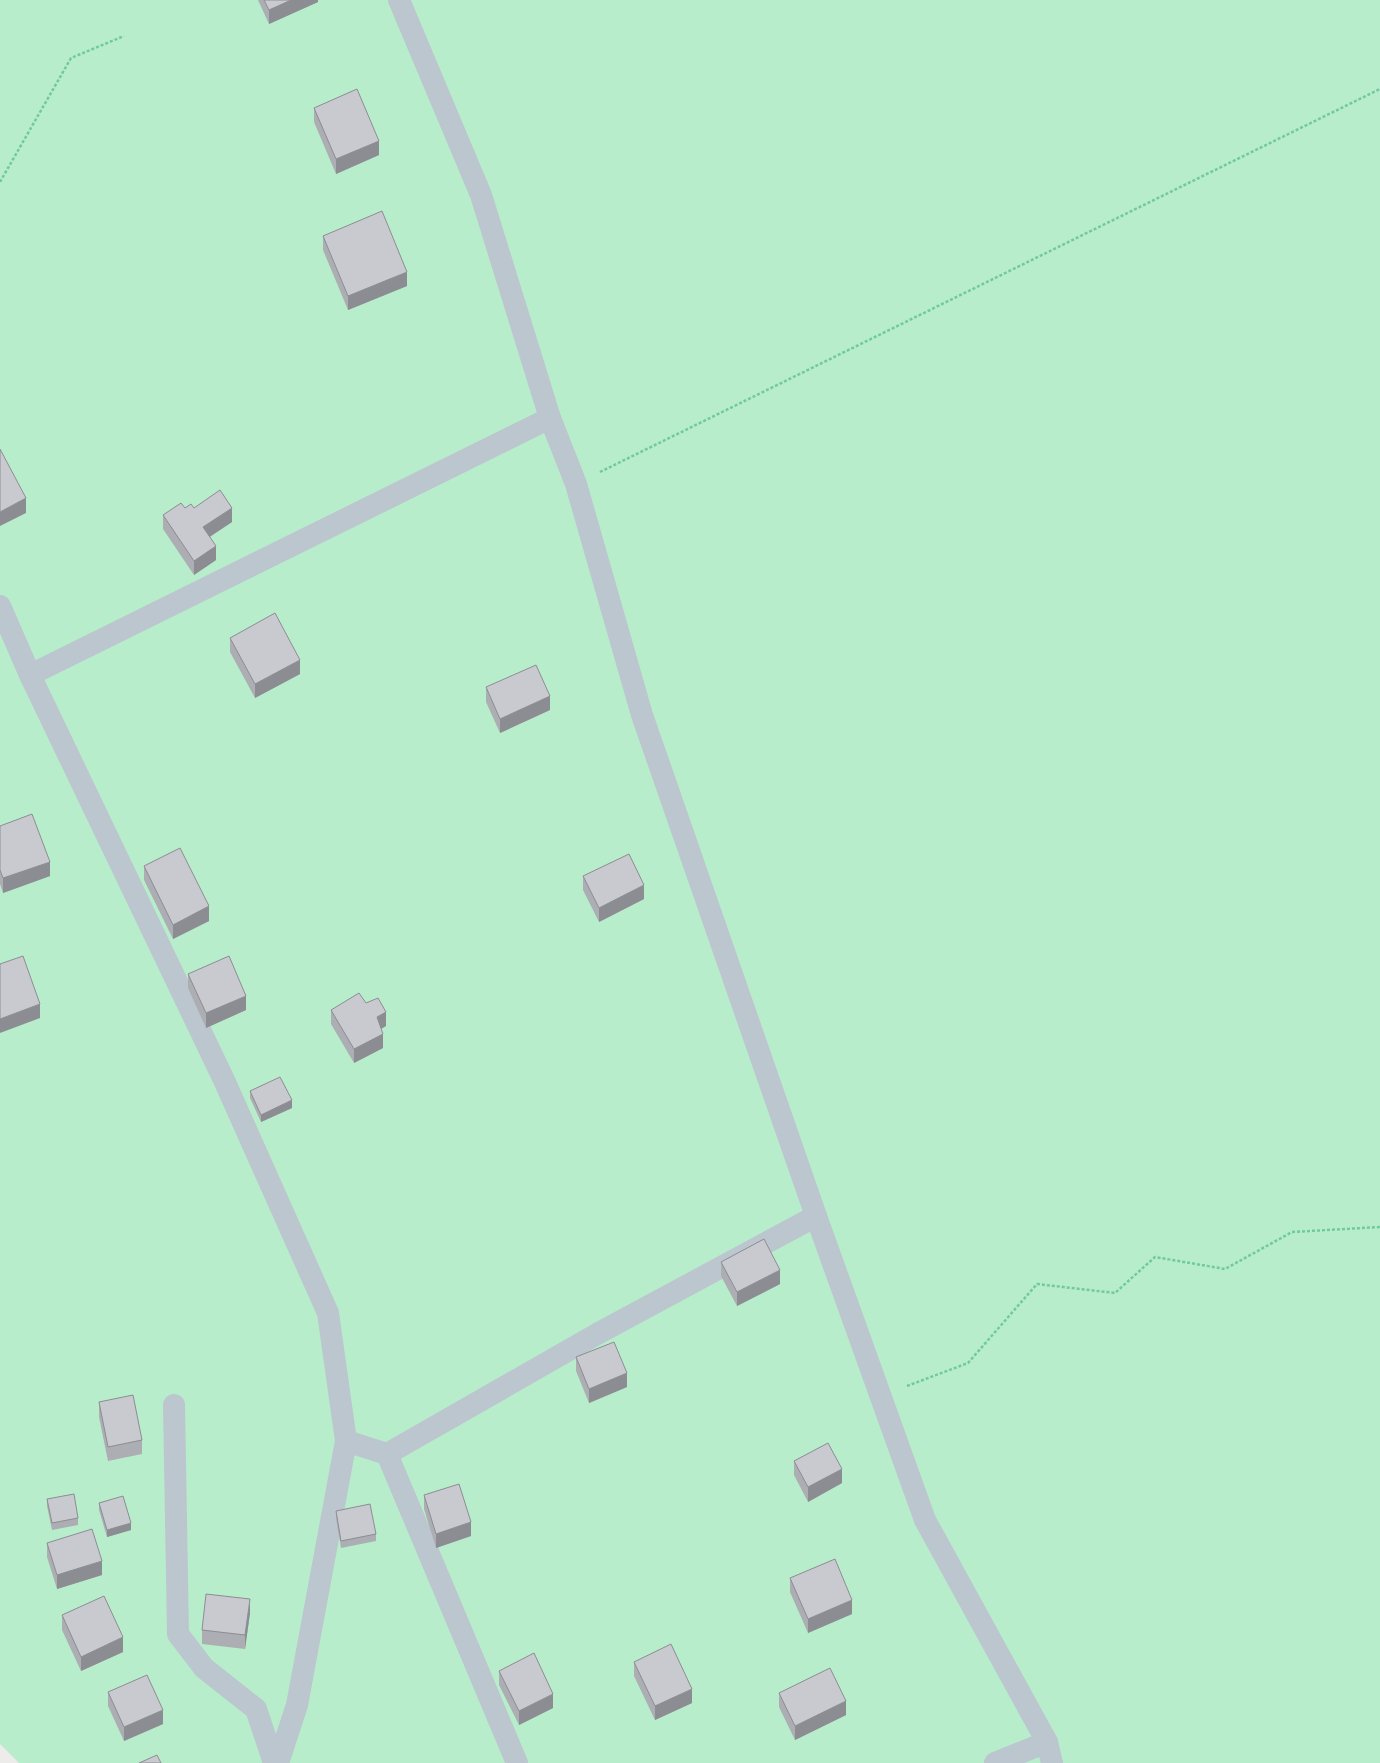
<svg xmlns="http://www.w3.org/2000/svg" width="1380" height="1763" viewBox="0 0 1380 1763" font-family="Manrope,sans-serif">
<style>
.green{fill:#b8edcc}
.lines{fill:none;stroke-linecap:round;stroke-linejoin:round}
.path{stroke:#71ca9e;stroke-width:2.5;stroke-dasharray:3 2;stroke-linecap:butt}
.minor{stroke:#bcc6ce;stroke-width:22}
.wall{fill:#acaeb3}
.shaded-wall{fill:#8c8d92}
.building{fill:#c8cad0;stroke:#8c8d92}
</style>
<rect width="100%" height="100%" fill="#eeebeb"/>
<path class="green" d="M0 0H1380V1763H19L0 1744Z"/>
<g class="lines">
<g class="path">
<path d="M0 182 71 58 124 36"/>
<path d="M600 472 1380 89"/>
<path d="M907 1386 968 1363 1037 1284 1115 1293 1155 1257 1225 1269 1292 1232 1380 1227"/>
</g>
<g class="minor">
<path d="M399 0 481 195 550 418 576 484 642 715 816 1216 925 1520 1047 1742 1052 1763"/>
<path d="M0 606 30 675 224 1080 328 1313 346 1441 297 1705 278 1763"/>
<path d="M30 675 550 418"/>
<path d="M174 1405 178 1634 204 1668 256 1709 274 1763"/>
<path d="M346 1441 387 1454 517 1763"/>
<path d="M387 1454 597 1334 816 1216"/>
<path d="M995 1763 1047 1742"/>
</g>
</g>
<g class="wall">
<path d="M258 0H318V2L269 24Z"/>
<path d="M314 108 379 155 336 174 314 122Z"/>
<path d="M323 236 407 286 348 310 323 250Z"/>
<path d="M194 508 232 522 210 537 216 560 194 575 163 529V515Z"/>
<path d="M230 638 300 674 255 698 230 652Z"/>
<path d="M486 687 550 710 500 733 486 702Z"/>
<path d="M0 826 50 876 3 893 0 884Z"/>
<path d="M144 866 209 921 173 939 144 880Z"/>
<path d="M583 876 644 899 599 922 583 890Z"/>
<path d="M188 974 246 1010 206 1028 188 988Z"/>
<path d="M366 1003 386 1026 381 1029 383 1048 354 1063 331 1024V1010Z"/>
<path d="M250 1091 292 1108 261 1122 250 1098Z"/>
<path d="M721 1262 780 1284 737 1306 721 1276Z"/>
<path d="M576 1357 627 1387 589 1403 576 1371Z"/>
<path d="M99 1402 142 1440V1454L108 1461 99 1417Z"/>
<path d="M794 1461 842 1483 808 1502 794 1475Z"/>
<path d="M424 1495 471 1536 436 1548 424 1509Z"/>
<path d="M47 1499 78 1518V1525L52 1530 47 1506Z"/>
<path d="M99 1503 131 1530 107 1537 99 1510Z"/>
<path d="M336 1511 376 1534V1541L341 1548 336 1518Z"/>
<path d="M47 1543 102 1575 57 1589 47 1557Z"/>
<path d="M790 1578 852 1614 808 1633 790 1592Z"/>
<path d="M250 1613 245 1649 202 1644V1630Z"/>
<path d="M62 1615 123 1652 81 1671 62 1630Z"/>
<path d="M634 1662 692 1703 655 1720 634 1676Z"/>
<path d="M499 1671 553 1708 519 1725 499 1685Z"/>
<path d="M108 1692 163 1724 124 1741 108 1706Z"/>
<path d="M779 1693 846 1715 795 1740 779 1707Z"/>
</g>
<g class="shaded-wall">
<path d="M291 0H318V2L269 24V10Z"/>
<path d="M379 141V155L336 174V159Z"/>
<path d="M407 272V286L348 310V296Z"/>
<path d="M26 498V513L0 526V512Z"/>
<path d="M232 508V522L203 541V527Z"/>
<path d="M216 546V560L194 575V561Z"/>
<path d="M300 660V674L255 698V684Z"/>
<path d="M550 696V710L500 733V719Z"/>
<path d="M50 862V876L3 893V878Z"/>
<path d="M644 885V899L599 922V908Z"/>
<path d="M209 906V921L173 939V925Z"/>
<path d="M246 996V1010L206 1028V1013Z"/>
<path d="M40 1004V1018L0 1033V1019Z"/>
<path d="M386 1012V1026L377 1031V1017Z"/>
<path d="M383 1034V1048L354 1063V1049Z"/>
<path d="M292 1100V1108L261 1122V1115Z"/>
<path d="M780 1270V1284L737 1306V1292Z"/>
<path d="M627 1373V1387L589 1403V1389Z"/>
<path d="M842 1469V1483L808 1502V1487Z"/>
<path d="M471 1522V1536L436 1548V1534Z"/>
<path d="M131 1523V1530L107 1537V1530Z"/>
<path d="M102 1561V1575L57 1589V1575Z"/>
<path d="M250 1599V1613L245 1649V1635Z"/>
<path d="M852 1600V1614L808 1633V1619Z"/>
<path d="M123 1637V1652L81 1671V1657Z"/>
<path d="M692 1689V1703L655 1720V1706Z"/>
<path d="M553 1694V1708L519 1725V1711Z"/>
<path d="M846 1701V1715L795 1740V1726Z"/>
<path d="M163 1710V1724L124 1741V1727Z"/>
</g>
<g class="building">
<path d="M264 0H291L269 10Z"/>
<path d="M357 89 379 141 336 159 314 108Z"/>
<path d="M382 211 407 272 348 296 323 236Z"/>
<path d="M0 449 26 498 0 512Z"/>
<path d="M220 490 232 508 203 527 216 546 194 561 163 515 181 503 185 508 191 504 194 508Z"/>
<path d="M275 613 300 660 255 684 230 638Z"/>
<path d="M536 665 550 696 500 719 486 687Z"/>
<path d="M32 814 50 862 3 878 0 870V826Z"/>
<path d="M180 848 209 906 173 925 144 866Z"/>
<path d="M629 854 644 885 599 908 583 876Z"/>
<path d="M23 956 40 1004 0 1019V964Z"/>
<path d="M229 956 246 996 206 1013 188 974Z"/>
<path d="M359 993 366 1003 378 998 386 1012 377 1017 383 1034 354 1049 331 1010Z"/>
<path d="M280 1077 292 1100 261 1115 250 1091Z"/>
<path d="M764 1239 780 1270 737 1292 721 1262Z"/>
<path d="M614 1342 627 1373 589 1389 576 1357Z"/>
<path d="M133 1395 142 1440 108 1447 99 1402Z"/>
<path d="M828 1443 842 1469 808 1487 794 1461Z"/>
<path d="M459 1484 471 1522 436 1534 424 1495Z"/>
<path d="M74 1494 78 1518 52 1523 47 1499Z"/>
<path d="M123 1496 131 1523 107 1530 99 1503Z"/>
<path d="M370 1504 376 1534 341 1541 336 1511Z"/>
<path d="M92 1529 102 1561 57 1575 47 1543Z"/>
<path d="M835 1559 852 1600 808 1619 790 1578Z"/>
<path d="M206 1594 250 1599 245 1635 202 1630Z"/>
<path d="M104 1596 123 1637 81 1657 62 1615Z"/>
<path d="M671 1644 692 1689 655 1706 634 1662Z"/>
<path d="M534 1653 553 1694 519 1711 499 1671Z"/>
<path d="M830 1668 846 1701 795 1726 779 1693Z"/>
<path d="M147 1675 163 1710 124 1727 108 1692Z"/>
<path d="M157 1755 161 1763H139Z"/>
</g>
</svg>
